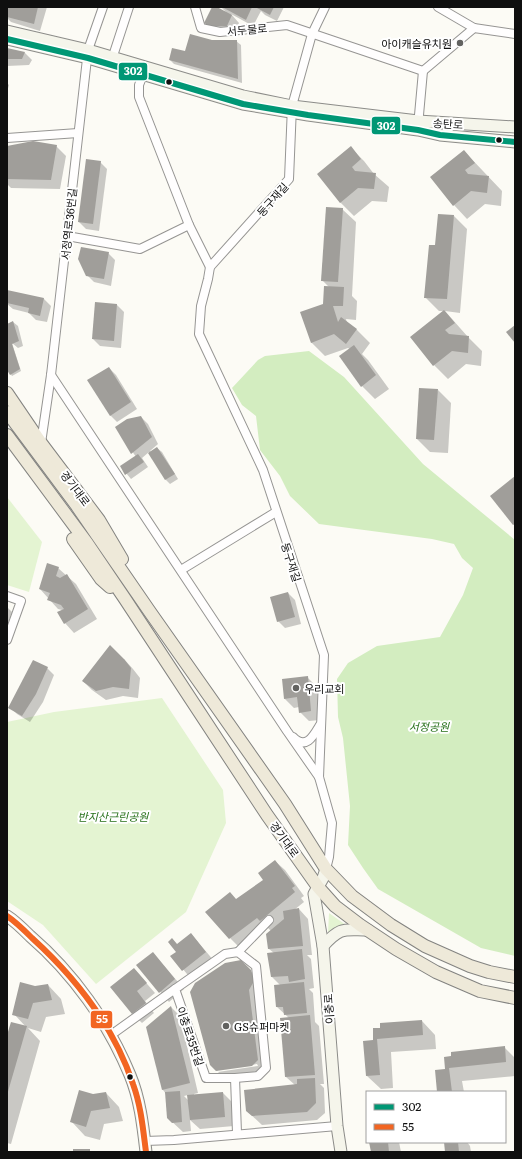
<svg xmlns="http://www.w3.org/2000/svg" width="522" height="1159" viewBox="0 0 522 1159" font-family="Literata,'Noto Sans KR',serif">
<style>
.green{fill:#e4f4d2}
.forest{fill:#d3edc0}
.shadow{fill:#0003;fill-rule:evenodd}
.building{fill:#a09e9a}
.lines{fill:none;stroke-linecap:round;stroke-linejoin:round}
.street-casing{stroke:#969593;stroke-width:10}
.secondary-casing{stroke:#8c8c89;stroke-width:13}
.primary-casing{stroke:#838380;stroke-width:14}
.street{stroke:#fffefe;stroke-width:8}
.secondary{stroke:#f5f5eb;stroke-width:11}
.primary{stroke:#eee9d9;stroke-width:12}
.bus-1-casing{stroke:#fff;stroke-width:9}
.bus-2-casing{stroke:#fff;stroke-width:9}
.bus-1{stroke:#009775;stroke-width:6}
.bus-2{stroke:#f26522;stroke-width:6}
.poi-dot{fill:#626260;stroke:#fff;stroke-width:1.5}
.bus-dot{fill:#0f0f0f;stroke:#fff;stroke-width:1.5}
.labels{text-anchor:middle;dominant-baseline:central;stroke-width:4;stroke-linejoin:round;paint-order:stroke}
.street-label{font-size:11px;fill:#0f0f0f;stroke:#fff}
.poi-label{font-size:11px;fill:#0f0f0f;stroke:#fff;text-anchor:start}
.park-label{font-size:11px;font-style:italic;fill:#256f18;stroke:#fff}
.line-badge{stroke:#fff;stroke-width:1.5}
.badge-label{font-size:11px;text-anchor:middle;font-weight:bold;fill:#fff}
</style>
<rect width="100%" height="100%" fill="#fcfbf5"/>
<g class="green">
<path d="M7 497 42 542 29 592 7 585Z"/>
<path d="M162 698 223 790 226 823 186 912 96 984 43 925 7 901V722L54 712Z"/>
<path d="M329 913 346 925 334 928 328 933Z"/>
</g>
<path class="forest" d="M309 351 344 377 423 464 515 540V956L481 948 378 889 363 868 348 845 350 806 343 738 338 717 337 679 348 663 377 646 440 637 463 595 473 568 462 558 454 544 432 539 319 524 290 496 280 476 260 450 256 416 242 405 232 388 258 360 265 356Z"/>
<g class="shadow">
<path d="M7 7H47L40 31 11 22 7 18Z"/>
<path d="M213 7 226 12 221 7H284L277 21 265 15 261 11 253 26 231 14 239 23 234 33 212 29 205 23Z"/>
<path d="M212 41H236L241 45 242 83 174 64 170 60 188 53Z"/>
<path d="M7 49 25 53 32 60 29 65 7 66Z"/>
<path d="M7 83 9 85 7 92Z"/>
<path d="M56 146 66 156 60 189 11 188 7 184V149Z"/>
<path d="M351 148 364 161 374 174 389 187 387 202 372 201 354 216 340 202Z"/>
<path d="M464 151 502 191 501 206 485 204 467 219 454 205 431 177Z"/>
<path d="M100 162 107 169 99 231 86 229 79 222Z"/>
<path d="M342 209 356 222 352 296 357 301 356 320 346 319 347 323 357 330 370 343 362 354 368 360 389 389 375 399 362 386 350 349 348 348 325 356 311 342 329 287 322 280Z"/>
<path d="M454 216 467 229 460 313 445 311 468 337 482 351 481 366 466 364 448 379 434 365 412 337 444 311H439L425 297 436 246Z"/>
<path d="M108 253 115 260 111 286 94 282 87 275Z"/>
<path d="M7 296 44 299 51 306 47 322 36 320 29 313 13 309 7 304Z"/>
<path d="M96 303 117 305 124 312 121 348 100 346 93 339Z"/>
<path d="M13 322 18 326 23 346 18 348 12 343 21 371 12 376 7 368V326Z"/>
<path d="M109 368 116 375 137 409 117 422 110 415Z"/>
<path d="M438 390 451 403 448 453 430 452 417 439Z"/>
<path d="M141 417 148 424 158 444 150 451 151 452 157 448 162 452 178 479 170 484 166 480 149 452 142 458 148 467 131 479 121 467 136 457 116 427Z"/>
<path d="M58 568 76 584 97 619 74 633 65 623 62 610 58 609 40 589Z"/>
<path d="M288 593 295 600 301 624 285 628 278 621Z"/>
<path d="M7 607 12 612 7 626Z"/>
<path d="M124 659 133 669 140 678 138 698 123 696 106 700 92 690 83 681Z"/>
<path d="M47 668 54 675 43 702 30 722 17 714 10 707Z"/>
<path d="M307 677 317 687 320 720 309 721 300 712 299 707 294 708 284 698Z"/>
<path d="M275 861 285 870 304 896 301 898 304 902 294 910 299 909 308 919 312 955H307L311 959 314 988 309 989 313 993 315 1022 319 1026 324 1084H320L324 1088 325 1113 317 1120 262 1125 247 1111 295 1085 286 1077 289 1018 277 1007 280 985 272 977 274 953 269 949 267 934 271 931 267 927 239 947 230 938 237 900 264 880Z"/>
<path d="M191 934 215 962 192 980 172 956 177 952Z"/>
<path d="M153 953 184 989 169 1002 138 966Z"/>
<path d="M241 961 260 981 263 991 258 1000 267 1070 226 1080 218 1072 258 1066 257 1064 218 1070V1071L211 1064Z"/>
<path d="M134 969 155 993 145 1001 154 1013 142 1023 132 1013Z"/>
<path d="M48 985 61 999 65 1014 46 1017 41 1032 28 1028 40 1041 11 1144 7 1143V1038L26 1027 14 1014 35 987Z"/>
<path d="M171 1007 180 1016 198 1093 194 1094V1095L223 1093 232 1102 234 1126 200 1129 190 1120 191 1131 183 1132 168 1118 166 1094 163 1090ZM188 1095 189 1101 184 1096Z"/>
<path d="M422 1021 435 1035 436 1049 391 1052 393 1088 381 1089 367 1076 374 1041V1029Z"/>
<path d="M504 1047 515 1058V1076L462 1081 464 1092H438L446 1069 445 1058Z"/>
<path d="M106 1093 119 1107 123 1121 104 1124 100 1140 85 1136 72 1122 93 1095Z"/>
<path d="M370 1142H399L401 1152H372Z"/>
<path d="M445 1142H467L470 1146 471 1152H446Z"/>
</g>
<g class="building">
<path d="M7 7H38L34 24 7 17Z"/>
<path d="M212 7H217L232 15 227 26H210L204 23Z"/>
<path d="M222 7H252L246 20Z"/>
<path d="M258 7H274L270 15 257 8Z"/>
<path d="M190 34 212 40H237L238 79 169 60 172 48 185 51Z"/>
<path d="M7 48 25 52 22 59H7Z"/>
<path d="M33 141 57 145 51 180 7 179V146Z"/>
<path d="M351 146 361 159 352 167 355 171 376 173 374 189 358 188 340 203 317 174Z"/>
<path d="M464 150 475 163 465 170 468 174 489 176 487 193 471 191 453 206 430 177Z"/>
<path d="M86 159 101 161 93 224 78 222Z"/>
<path d="M326 207 343 208 338 282 321 281Z"/>
<path d="M438 214 454 215 447 299 424 298 429 245H435Z"/>
<path d="M81 247 109 252 104 279 86 276 78 259Z"/>
<path d="M324 286 344 287 343 306H333L338 322 341 317 357 329 346 344 334 334 311 343 300 312 323 304Z"/>
<path d="M7 290 44 298 40 316 28 313 29 308 7 303Z"/>
<path d="M95 302 117 304 114 341 92 339Z"/>
<path d="M444 310 455 323 445 330 449 334 469 336 468 353 452 351 433 366 410 337Z"/>
<path d="M13 321 19 341 12 344 20 369 10 375 7 370V324Z"/>
<path d="M515 325V343L506 332Z"/>
<path d="M354 345 376 375 361 387 339 356Z"/>
<path d="M109 367 131 402 110 416 87 380Z"/>
<path d="M419 388 438 389 434 440 416 439Z"/>
<path d="M141 416 152 437 131 454 115 427 127 419Z"/>
<path d="M157 447 175 474 165 480 148 453Z"/>
<path d="M138 454 144 462 125 475 120 466Z"/>
<path d="M515 476V524L513 525 490 496Z"/>
<path d="M47 563 59 567 56 576 60 578 67 574 88 609 64 624 57 612 64 609 61 605 47 600 50 593 39 589Z"/>
<path d="M288 592 295 617 277 622 270 597Z"/>
<path d="M110 645 124 659 131 668 129 689 113 687 96 691 82 681Z"/>
<path d="M33 660 48 667 36 694 22 716 8 708Z"/>
<path d="M308 676 311 711 299 713 297 697 284 699 282 679Z"/>
<path d="M275 860 295 886 292 888 295 892 260 921 257 918 229 939 205 912 230 892 236 899 263 880 258 873Z"/>
<path d="M299 908 303 946 268 949 266 934 284 919 283 911Z"/>
<path d="M191 933 206 952 182 971 170 956 176 952 168 942 172 938 177 944Z"/>
<path d="M302 949 305 979 289 982 288 976 271 977 267 953Z"/>
<path d="M153 952 175 979 159 993 136 965Z"/>
<path d="M241 960 251 970 254 981 249 990 258 1060 252 1066 216 1071 210 1065 190 992 195 983 225 963Z"/>
<path d="M134 968 147 983 137 991 146 1003 132 1014 110 987Z"/>
<path d="M20 982 35 986 48 984 52 1000 33 1003 28 1019 12 1015Z"/>
<path d="M304 982 307 1013 284 1015 283 1007H276L274 985Z"/>
<path d="M171 1006 190 1083 162 1090 146 1027Z"/>
<path d="M310 1015 315 1075 285 1077 280 1018Z"/>
<path d="M422 1020 423 1035 377 1039 380 1075 366 1076 363 1041 373 1040V1028H380V1023Z"/>
<path d="M11 1022 27 1026 7 1095V1035Z"/>
<path d="M505 1046 506 1062 449 1068 452 1092H437L435 1070 445 1069 444 1057 451 1056V1052Z"/>
<path d="M315 1078 316 1103 307 1112 252 1116 246 1111 244 1090 297 1084V1079Z"/>
<path d="M79 1090 93 1094 106 1092 110 1108 91 1111 86 1127 70 1122Z"/>
<path d="M180 1091 182 1122 172 1123 167 1118 165 1092Z"/>
<path d="M223 1092 225 1117 190 1120 187 1095Z"/>
<path d="M369 1142H388L389 1152H371Z"/>
<path d="M444 1142H458L459 1152H445Z"/>
<rect x="73" y="1149" width="17" height="3"/>
</g>
<g class="lines">
<g class="street-casing">
<g id="street">
<path d="M195 7 201 28 220 32 287 25 423 71"/>
<path d="M325 7 312 34 292 106 289 179 210 267 208 279 201 306 199 334 263 470 324 655 319 777 332 823 329 857 326 869"/>
<path d="M438 7 474 28"/>
<path d="M111 62 129 7"/>
<path d="M423 71 474 28 515 34"/>
<path d="M143 75 139 85V97L189 225 210 267"/>
<path d="M418 126 423 71"/>
<path d="M7 138 78 133"/>
<path d="M67 236 140 249 189 225"/>
<path d="M51 375 287 731 319 777"/>
<path d="M41 443 51 375 88 50 103 7"/>
<path d="M181 570 276 512"/>
<path d="M7 596 21 601 7 640"/>
<path d="M293 737C306 751 314 735 320 725"/>
<path d="M238 952 256 966 266 1068 258 1076 235 1078H206L175 989 225 954Z"/>
<path d="M238 952 269 920"/>
<path d="M111 1035 175 989"/>
<path d="M235 1078 237 1133"/>
<path d="M145 1141 174 1140 337 1126"/>
</g>
</g>
<g class="secondary-casing">
<g id="secondary">
<path d="M7 31 88 50 243 96 292 106 418 121 515 127"/>
<path d="M7 39 88 58 243 104 308 115 418 130 440 135 515 142"/>
<path d="M326 869 323 878 314 894 323 946 337 1126 341 1152"/>
<path d="M7 916C15 921 23 929 30 936 73 973 108 1022 130 1075 140 1099 143 1126 146 1152"/>
<path d="M323 946C341 926 344 930 368 930"/>
</g>
</g>
<g class="primary-casing">
<g id="primary">
<path d="M7 393 41 443 99 520 122 559"/>
<path d="M7 412 77 506 150 612 285 804 326 869 352 896 391 925 425 946 470 966 489 972 515 977"/>
<path d="M7 435 87 543 125 599 267 815 318 887 335 906 360 925 396 949 436 972 480 991 515 998"/>
<path d="M73 539 101 579 110 587"/>
</g>
</g>
<use href="#street" class="street"/>
<use href="#secondary" class="secondary"/>
<use href="#primary" class="primary"/>
<g class="bus-1-casing">
<path id="bus-1" d="M7 39 88 58 243 104 308 115 418 130 440 135 515 142"/>
</g>
<g class="bus-2-casing">
<path id="bus-2" d="M7 916C16 922 24 930 32 938 76 978 114 1027 133 1084 141 1106 143 1129 146 1152"/>
</g>
<use href="#bus-1" class="bus-1"/>
<use href="#bus-2" class="bus-2"/>
</g>
<g class="poi-dot">
<circle cx="460" cy="43" r="4"/>
<circle cx="296" cy="688" r="4"/>
<circle cx="226" cy="1026" r="4"/>
</g>
<g class="bus-dot">
<circle cx="169" cy="82" r="3.5"/>
<circle cx="499" cy="140" r="3.5"/>
<circle cx="130" cy="1077" r="3.5"/>
</g>
<g class="labels">
<g class="street-label">
<text transform="translate(247 29) rotate(-5)">서두물로</text>
<text transform="translate(448 123) rotate(4)">송탄로</text>
<text transform="translate(272 199) rotate(-48)">둥구재길</text>
<text transform="translate(68 224) rotate(-84)">서정역로36번길</text>
<text transform="translate(76 488) rotate(53)">경기대로</text>
<text transform="translate(292 562) rotate(72)">둥구재길</text>
<text transform="translate(285 839) rotate(54)">경기대로</text>
<text transform="translate(328 1009) rotate(-94)">이충로</text>
<text transform="translate(191 1036) rotate(71)">이충로35번길</text>
</g>
<g class="poi-label">
<text x="452" y="43" text-anchor="end">아이캐슬유치원</text>
<text x="304" y="688">우리교회</text>
<text x="234" y="1026">GS슈퍼마켓</text>
</g>
<g class="park-label">
<text x="429" y="726">서정공원</text>
<text x="113" y="816">반지산근린공원</text>
</g>
</g>
<g class="line-badge">
<rect x="118" y="62" width="30" height="19" rx="4" fill="#009775"/>
<rect x="371" y="116" width="30" height="19" rx="4" fill="#009775"/>
<rect x="90" y="1010" width="23" height="19" rx="4" fill="#f26522"/>
</g>
<g class="badge-label">
<text x="133" y="75">302</text>
<text x="386" y="130">302</text>
<text x="102" y="1023">55</text>
</g>
<rect width="522" height="1159" fill="none" stroke="#0f0f0f" stroke-width="16"/>
<rect x="366" y="1091" width="140" height="52" fill="#ffffff" stroke="#9f9f9f"/>
<rect x="374" y="1104" width="20" height="6" fill="#009775" stroke="#9f9f9f"/>
<text x="402" y="1111" font-size="12" fill="#0f0f0f">302</text>
<rect x="374" y="1124" width="20" height="6" fill="#f26522" stroke="#9f9f9f"/>
<text x="402" y="1131" font-size="12" fill="#0f0f0f">55</text>
</svg>
